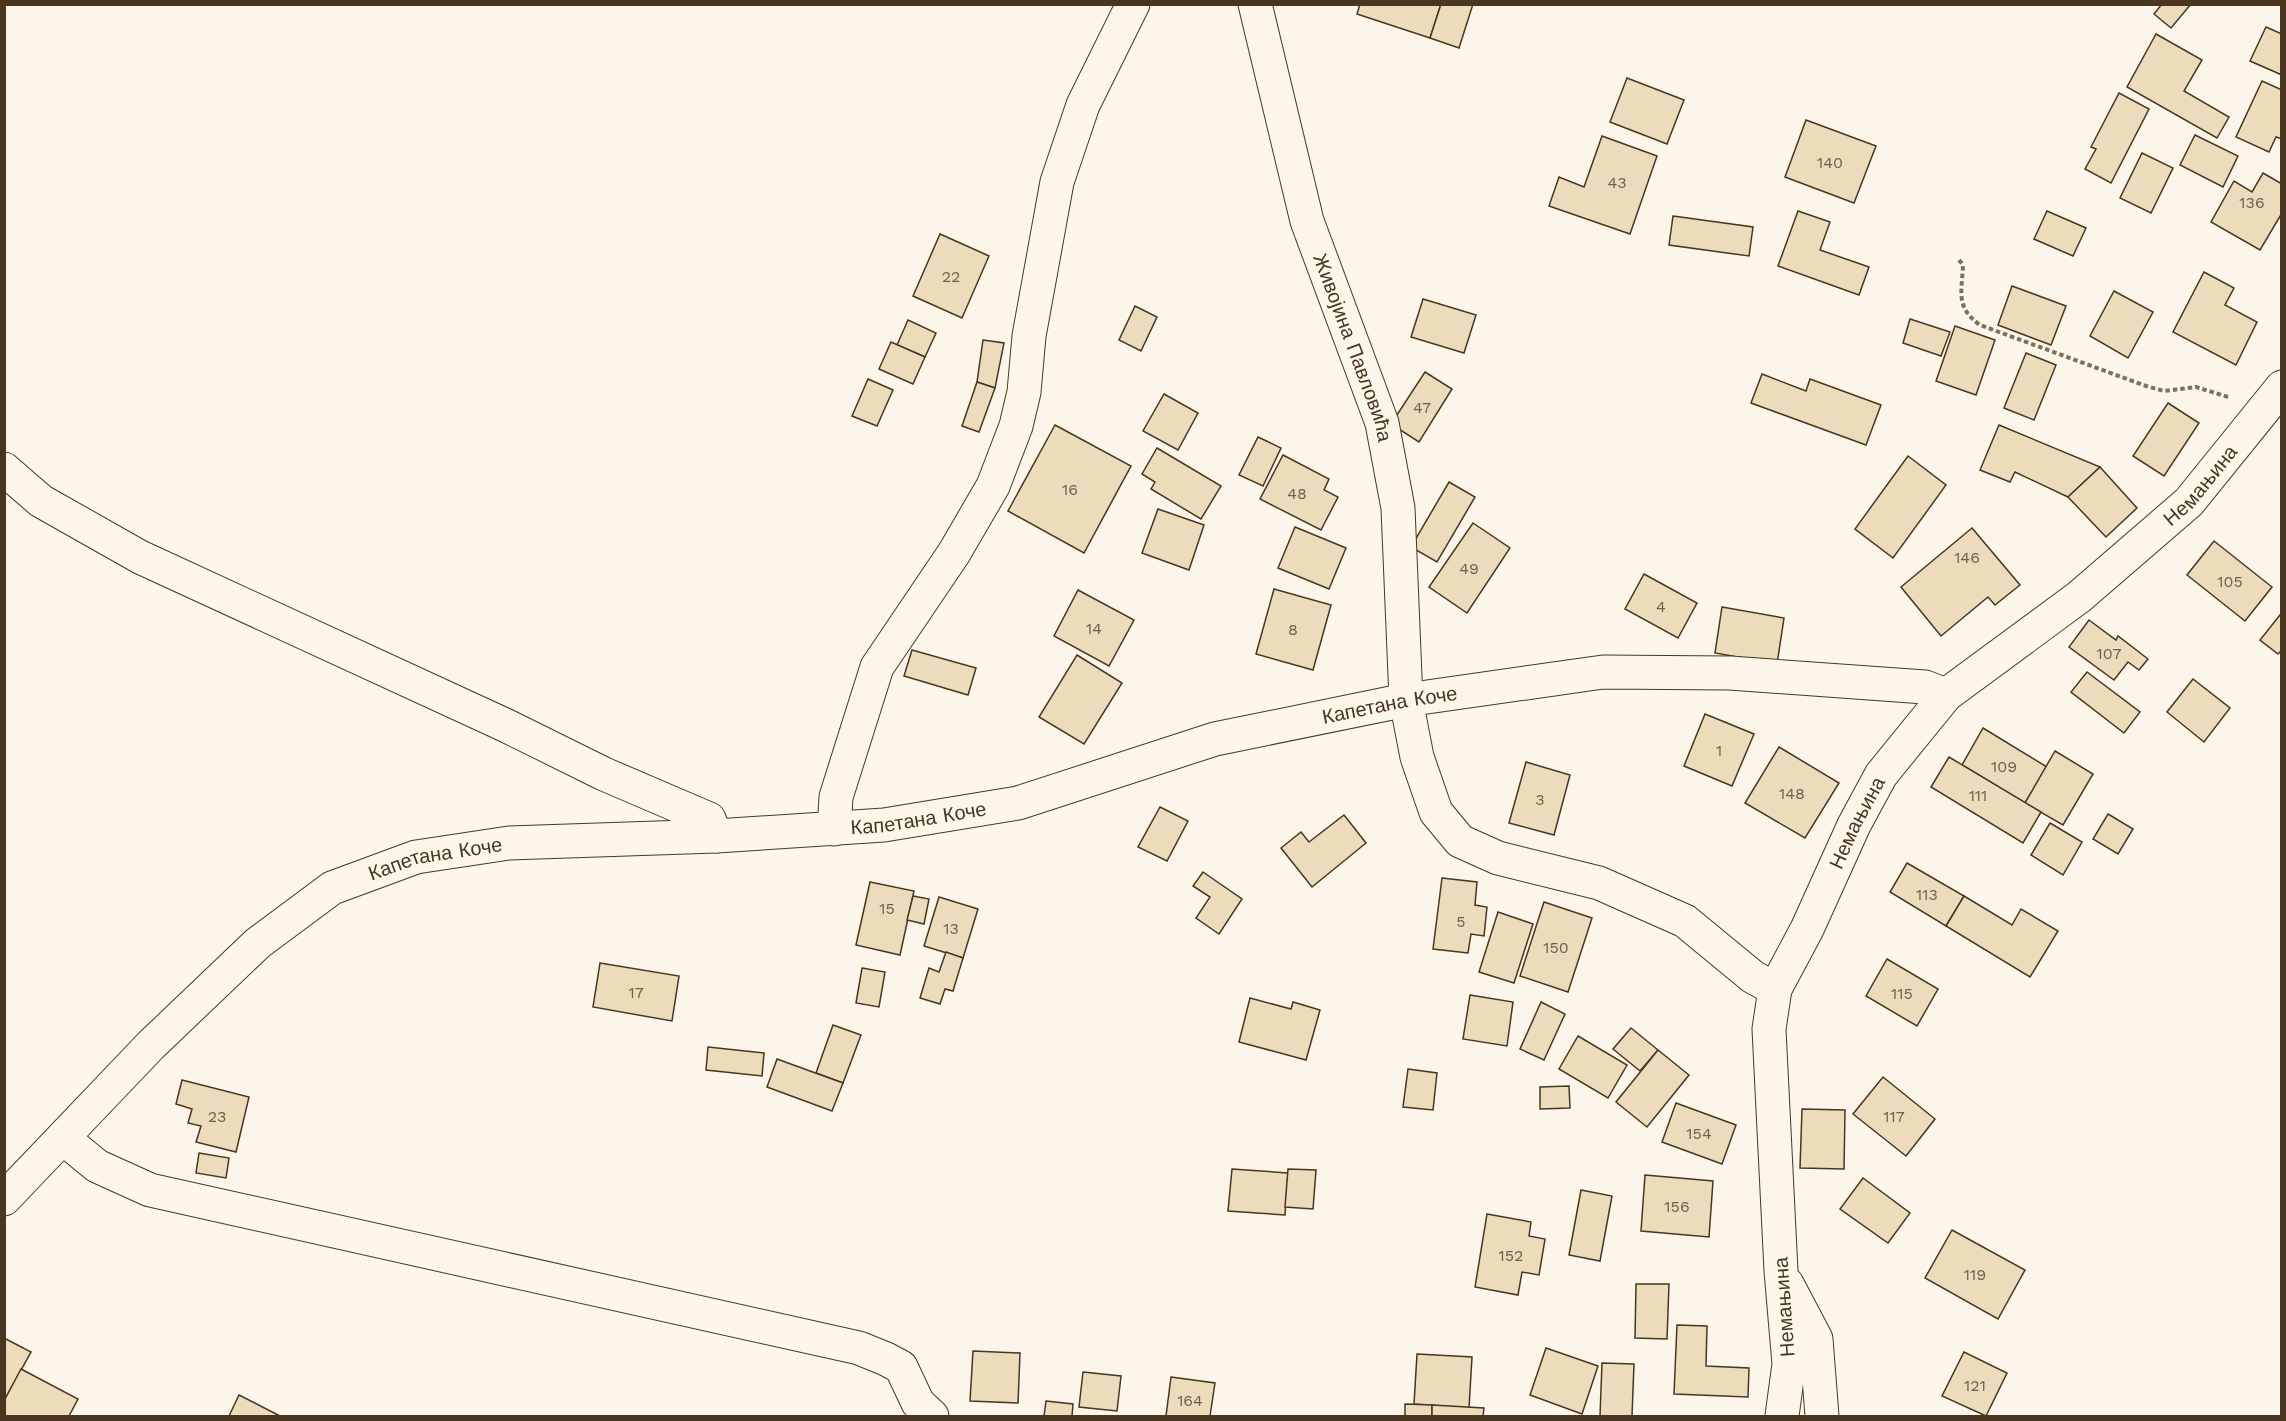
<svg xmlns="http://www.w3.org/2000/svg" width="2286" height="1421" viewBox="0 0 2286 1421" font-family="'Work Sans',sans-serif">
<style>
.building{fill:#ecdcbc;stroke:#4a3520;stroke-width:1.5}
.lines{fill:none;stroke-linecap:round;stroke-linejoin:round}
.minor-casing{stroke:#4a3520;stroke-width:35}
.path{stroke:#7f6f5c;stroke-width:4;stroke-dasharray:4.5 3;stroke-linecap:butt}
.minor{stroke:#fbf6e9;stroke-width:33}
.labels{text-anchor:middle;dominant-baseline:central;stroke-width:4.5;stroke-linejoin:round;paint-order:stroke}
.number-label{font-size:16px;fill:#725f47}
.street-label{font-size:20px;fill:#4a3520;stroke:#fbf6e9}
</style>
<rect width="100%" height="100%" fill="#fbf6e9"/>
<g class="building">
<path d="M1360 4H1441L1430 38 1357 14Z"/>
<path d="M1441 4H1473L1459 48 1430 38Z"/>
<path d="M2162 4H2191L2171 28 2154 14Z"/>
<path d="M2266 27 2282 34V75L2250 61Z"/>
<path d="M2156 34 2202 60 2184 91 2229 117 2217 138 2127 87Z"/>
<path d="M1627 78 1684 100 1667 144 1610 122Z"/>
<path d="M2262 81 2282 90V139L2276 137 2269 152 2236 137Z"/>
<path d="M2119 93 2149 109 2111 183 2085 169 2096 149 2091 147Z"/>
<path d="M1806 120 1876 146 1854 203 1785 177Z"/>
<path d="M2195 135 2238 156 2223 187 2180 165Z"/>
<path d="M1602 136 1657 156 1630 234 1549 206 1559 177 1584 187Z"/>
<path d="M2142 153 2173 168 2151 213 2120 198Z"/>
<path d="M2263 173 2282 184V213L2260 250 2211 222 2234 181 2252 192Z"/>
<path d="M1798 211 1830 222 1820 250 1869 267 1859 295 1778 266Z"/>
<path d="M2047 211 2086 228 2073 256 2034 239Z"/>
<path d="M1673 216 1753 227 1749 256 1669 245Z"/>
<path d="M940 234 989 256 962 318 913 296Z"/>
<path d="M2204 272 2234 288 2225 305 2257 322 2236 365 2173 332Z"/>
<path d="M2012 286 2066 306 2051 345 1998 325Z"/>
<path d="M2114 291 2153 312 2128 358 2090 336Z"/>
<path d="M1423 299 1476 315 1464 353 1411 337Z"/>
<path d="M1135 306 1157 317 1141 351 1119 340Z"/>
<path d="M1910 319 1950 332 1941 356 1903 343Z"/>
<path d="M908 320 936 333 925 357 897 345Z"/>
<path d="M1955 326 1995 340 1976 395 1936 381Z"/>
<path d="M983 340 1004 343 995 388 977 382Z"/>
<path d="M891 342 925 357 913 384 879 369Z"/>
<path d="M2026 353 2056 365 2034 420 2004 408Z"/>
<path d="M1425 372 1452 389 1419 442 1391 424Z"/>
<path d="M1762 374 1806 391 1810 379 1881 405 1866 445 1751 403Z"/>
<path d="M868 379 893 390 877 426 852 416Z"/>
<path d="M977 382 995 388 979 432 962 426Z"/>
<path d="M1164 394 1198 413 1178 450 1143 431Z"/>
<path d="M2168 403 2199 423 2164 476 2133 456Z"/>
<path d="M1055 425 1131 466 1084 553 1008 511Z"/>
<path d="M1999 425 2100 467 2068 497 2015 472 2010 482 1980 470Z"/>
<path d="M1258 437 1281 448 1263 486 1239 475Z"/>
<path d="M1157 448 1221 486 1201 519 1151 489 1155 482 1142 474Z"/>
<path d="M1283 455 1329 479 1324 490 1338 497 1321 530 1260 499Z"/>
<path d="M1908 456 1946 485 1893 558 1855 529Z"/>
<path d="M2100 467 2137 508 2106 537 2068 497Z"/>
<path d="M1449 482 1475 497 1437 562 1411 547Z"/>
<path d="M1158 509 1204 525 1189 570 1142 553Z"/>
<path d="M1473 523 1510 548 1467 613 1429 587Z"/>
<path d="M1295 527 1346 548 1329 589 1278 568Z"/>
<path d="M1972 528 2020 585 1995 605 1988 597 1941 636 1901 587Z"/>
<path d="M2214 541 2272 587 2245 621 2187 575Z"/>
<path d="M1644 574 1697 603 1678 638 1625 609Z"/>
<path d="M1274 589 1331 605 1313 670 1256 654Z"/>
<path d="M1078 590 1134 620 1109 666 1054 636Z"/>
<path d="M1722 607 1784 618 1777 664 1715 653Z"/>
<path d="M2280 615 2282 616V650L2278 654 2260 640Z"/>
<path d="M2089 620 2116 640 2118 636 2148 659 2139 670 2128 662 2114 680 2069 647Z"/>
<path d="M912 650 976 668 968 695 904 676Z"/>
<path d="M1077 655 1122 683 1084 744 1039 717Z"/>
<path d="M2087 672 2140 712 2124 733 2071 692Z"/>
<path d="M2193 679 2230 708 2204 742 2167 712Z"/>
<path d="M1705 714 1754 734 1732 786 1684 766Z"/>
<path d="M1983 728 2047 767 2025 803 1962 765Z"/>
<path d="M1779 747 1839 783 1805 838 1745 803Z"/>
<path d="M2055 751 2093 774 2063 825 2025 803Z"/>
<path d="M1949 757 2041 812 2023 843 1931 787Z"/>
<path d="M1526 762 1570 775 1554 835 1509 823Z"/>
<path d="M1160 807 1188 821 1167 861 1138 847Z"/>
<path d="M2108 814 2133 829 2118 854 2093 839Z"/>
<path d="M1344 815 1366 843 1312 887 1281 848 1301 832 1309 842Z"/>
<path d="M2050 823 2082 842 2063 875 2031 855Z"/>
<path d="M1907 863 1964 896 1946 926 1890 892Z"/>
<path d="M1203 872 1242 899 1219 934 1196 918 1210 897 1193 886Z"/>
<path d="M1442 878 1477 882 1475 905 1487 907 1484 936 1471 934 1468 953 1433 949Z"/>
<path d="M870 882 914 891 900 955 856 945Z"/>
<path d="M913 896 929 899 924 924 907 920Z"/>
<path d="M1964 896 2012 925 2021 909 2058 931 2030 977 1946 926Z"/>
<path d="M939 897 978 909 963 958 924 946Z"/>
<path d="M1544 902 1592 918 1568 992 1520 976Z"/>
<path d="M1498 912 1533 924 1514 983 1479 972Z"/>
<path d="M946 952 963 958 953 991 945 989 940 1004 920 998 929 968 939 972Z"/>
<path d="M1887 959 1938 989 1917 1026 1866 996Z"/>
<path d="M600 963 679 976 672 1021 593 1007Z"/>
<path d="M862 968 885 972 879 1007 856 1003Z"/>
<path d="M1470 995 1513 1002 1507 1046 1463 1039Z"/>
<path d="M1250 998 1291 1009 1293 1002 1320 1010 1306 1060 1239 1042Z"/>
<path d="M1541 1002 1565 1014 1544 1060 1520 1049Z"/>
<path d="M833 1025 861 1035 843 1083 816 1073Z"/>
<path d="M1631 1028 1658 1050 1640 1071 1613 1049Z"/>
<path d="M1578 1036 1627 1065 1608 1098 1559 1069Z"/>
<path d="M708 1047 764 1053 762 1076 706 1070Z"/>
<path d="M1658 1050 1689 1075 1647 1127 1616 1102Z"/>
<path d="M777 1059 843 1083 832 1111 767 1087Z"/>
<path d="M1408 1069 1437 1073 1433 1110 1403 1107Z"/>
<path d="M1883 1077 1935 1119 1906 1156 1853 1114Z"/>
<path d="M182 1080 249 1097 236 1152 196 1142 201 1126 188 1123 192 1109 176 1104Z"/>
<path d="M1569 1086 1570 1108 1540 1109V1087Z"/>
<path d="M1676 1103 1736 1125 1722 1164 1662 1142Z"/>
<path d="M1802 1109 1845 1110 1844 1169 1800 1168Z"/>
<path d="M199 1153 229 1158 226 1178 196 1173Z"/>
<path d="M1232 1169 1288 1173 1285 1215 1228 1211Z"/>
<path d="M1288 1169 1316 1170 1313 1209 1285 1207Z"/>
<path d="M1645 1175 1713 1181 1709 1237 1641 1231Z"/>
<path d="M1863 1178 1910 1213 1888 1243 1840 1209Z"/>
<path d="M1581 1190 1612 1196 1600 1261 1569 1255Z"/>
<path d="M1487 1214 1531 1222 1529 1236 1545 1239 1539 1275 1522 1272 1518 1295 1475 1287Z"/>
<path d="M1952 1230 2025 1270 1998 1319 1925 1278Z"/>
<path d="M1636 1284H1669L1667 1339 1635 1338Z"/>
<path d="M1677 1325 1707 1326 1706 1366 1749 1368 1748 1397 1674 1394Z"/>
<path d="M4 1338 31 1352 4 1401Z"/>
<path d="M1546 1348 1598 1366 1582 1414 1530 1395Z"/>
<path d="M973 1351 1020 1353 1018 1403 970 1401Z"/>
<path d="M1964 1352 2007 1373 1986 1416 1942 1396Z"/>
<path d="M1417 1354 1472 1357 1469 1408 1414 1404Z"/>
<path d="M1602 1363 1634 1364 1632 1416H1600Z"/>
<path d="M21 1369 78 1399 69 1416H4V1401Z"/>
<path d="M1083 1372 1121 1376 1117 1411 1079 1407Z"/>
<path d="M1171 1377 1215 1383 1210 1416H1166Z"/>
<path d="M239 1395 280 1416H229Z"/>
<path d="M1046 1401 1073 1404 1072 1416H1044Z"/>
<path d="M1405 1404 1432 1405V1416H1405Z"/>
<path d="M1432 1405 1484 1408 1483 1416H1432Z"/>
</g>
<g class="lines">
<g class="minor-casing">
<g id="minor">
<path id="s1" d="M1255 4 1307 221 1382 423 1398 508 1406 700 1417 757 1436 812 1460 841 1498 858 1599 883 1685 921 1753 977 1775 989"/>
<path d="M4 469 41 501 140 557 505 725 604 774 709 819 716 836"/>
<path d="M834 829 836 797 877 667 954 553 993 486 1016 426 1024 392 1029 336 1057 182 1083 105 1133 4"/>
<path d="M63 1138 97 1166 150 1190 859 1348 886 1359 901 1367 918 1403 932 1416"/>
<path id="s2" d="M4 1199 151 1045 258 943 332 888 416 857 509 843 716 836 884 825 1018 803 1215 739 1406 700 1603 672 1730 673 1925 687 1946 695"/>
<path d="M1787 1284 1816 1339 1822 1416"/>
<path id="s3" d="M1782 1416 1789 1364 1781 1271 1769 1029 1775 989 1807 929 1854 825 1881 775 1946 695 2079 597 2189 502 2282 387"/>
</g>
</g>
<path class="path" d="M1959 260 1963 265C1962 292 1955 307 1980 325L2146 386 2164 391 2196 387 2228 397"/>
<use href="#minor" class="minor"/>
</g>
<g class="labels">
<g class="number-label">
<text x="1830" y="162">140</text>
<text x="1617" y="182">43</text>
<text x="2252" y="202">136</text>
<text x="951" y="276">22</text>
<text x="1422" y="407">47</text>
<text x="1070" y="489">16</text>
<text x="1297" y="493">48</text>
<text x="1967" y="557">146</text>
<text x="1469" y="568">49</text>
<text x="2230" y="581">105</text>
<text x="1661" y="606">4</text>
<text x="1094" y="628">14</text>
<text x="1293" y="629">8</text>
<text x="2109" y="653">107</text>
<text x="1719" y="750">1</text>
<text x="2004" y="766">109</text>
<text x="1792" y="793">148</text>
<text x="1978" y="795">111</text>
<text x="1540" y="799">3</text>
<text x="1927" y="894">113</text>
<text x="887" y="908">15</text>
<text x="1461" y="921">5</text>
<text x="951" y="928">13</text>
<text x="1556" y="947">150</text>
<text x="636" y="992">17</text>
<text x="1902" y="993">115</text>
<text x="217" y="1116">23</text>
<text x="1894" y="1116">117</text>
<text x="1699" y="1133">154</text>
<text x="1677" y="1206">156</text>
<text x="1511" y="1255">152</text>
<text x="1975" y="1274">119</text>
<text x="1975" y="1385">121</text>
<text x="1190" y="1400">164</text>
</g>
<g class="street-label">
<text stroke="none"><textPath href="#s1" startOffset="358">Живојина Павловића</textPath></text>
<text stroke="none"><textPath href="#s3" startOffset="1101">Немањина</textPath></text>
<text stroke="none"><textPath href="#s2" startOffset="1533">Капетана Коче</textPath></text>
<text stroke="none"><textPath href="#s2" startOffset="1047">Капетана Коче</textPath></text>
<text stroke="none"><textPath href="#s3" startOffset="614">Немањина</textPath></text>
<text stroke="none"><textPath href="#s2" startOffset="561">Капетана Коче</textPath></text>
<text transform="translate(1784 1307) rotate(-94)">Немањина</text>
</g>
</g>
<rect width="2286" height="1421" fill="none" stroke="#4a3520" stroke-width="12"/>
</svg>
